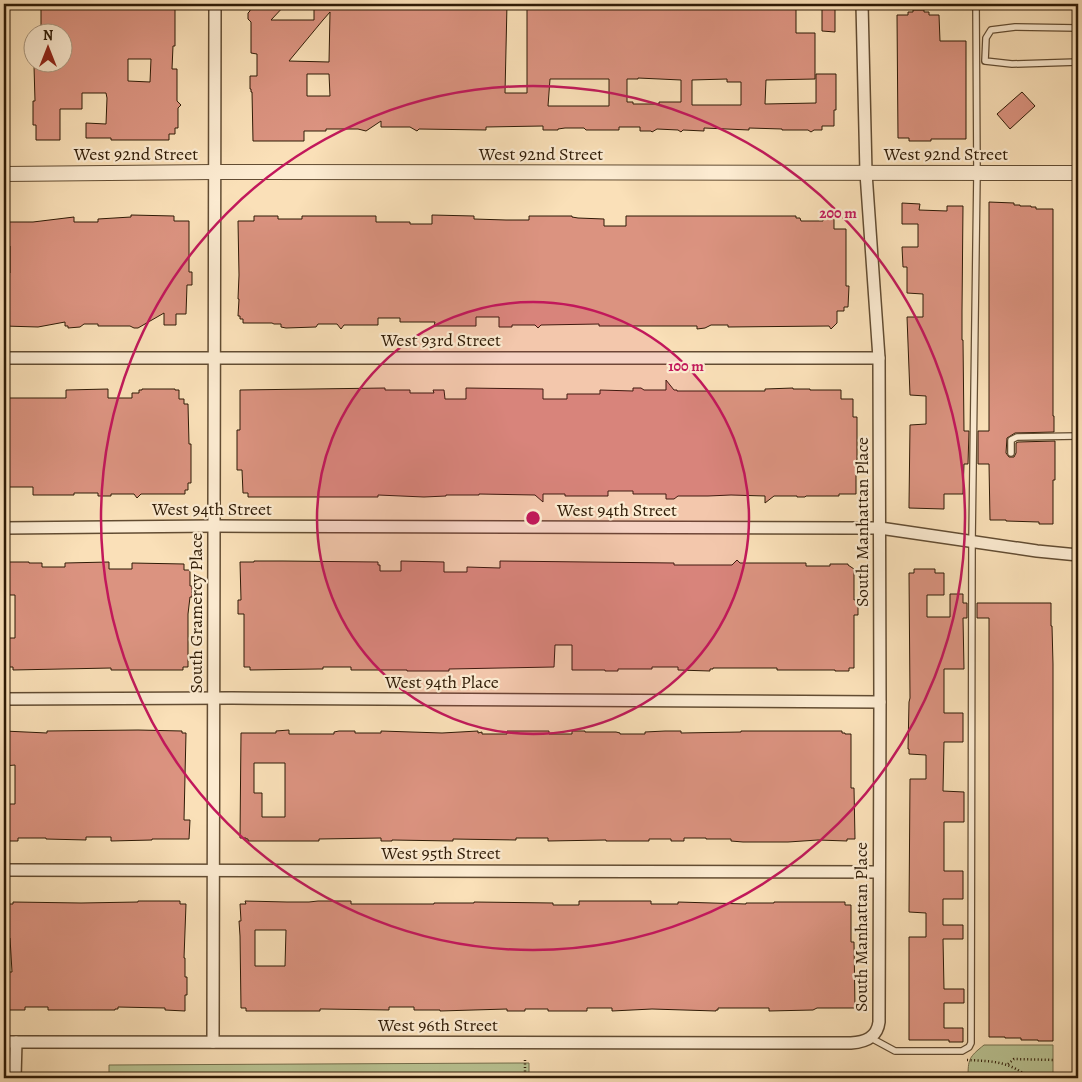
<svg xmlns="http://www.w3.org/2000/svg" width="1082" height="1082" viewBox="0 0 1082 1082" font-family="Alegreya,serif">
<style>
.green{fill:#b9c393;stroke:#746f4c}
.building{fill:#db9380;stroke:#2f1b06;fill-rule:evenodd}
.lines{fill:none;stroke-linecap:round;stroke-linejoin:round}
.service-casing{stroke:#624c32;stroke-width:8}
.minor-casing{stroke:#624c32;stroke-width:14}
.tertiary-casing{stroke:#624c32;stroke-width:16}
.path{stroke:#2f1b06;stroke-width:2.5;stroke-dasharray:1 2.5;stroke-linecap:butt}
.service{stroke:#fcebd1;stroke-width:5.5}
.minor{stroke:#fcebd1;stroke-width:11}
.tertiary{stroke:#fcebd1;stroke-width:14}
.ring{fill:none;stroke:#c2185b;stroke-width:2.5}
.labels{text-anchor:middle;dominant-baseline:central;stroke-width:4.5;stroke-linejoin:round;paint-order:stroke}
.street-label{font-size:18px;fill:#2f1b06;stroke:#fcebd1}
.centre{fill:#c2185b;stroke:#fcebd1;stroke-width:2.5}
.ring-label{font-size:15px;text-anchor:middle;font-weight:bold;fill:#c2185b;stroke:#fcebd1;stroke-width:4.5;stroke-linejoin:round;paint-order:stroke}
</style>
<rect width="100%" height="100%" fill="#fae0b8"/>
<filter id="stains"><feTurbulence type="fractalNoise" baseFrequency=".004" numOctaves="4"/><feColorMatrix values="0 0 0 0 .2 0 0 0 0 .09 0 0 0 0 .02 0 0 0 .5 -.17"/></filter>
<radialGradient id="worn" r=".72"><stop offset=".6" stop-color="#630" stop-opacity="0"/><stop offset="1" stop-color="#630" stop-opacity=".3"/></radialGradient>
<g class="green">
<path d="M984 1045H1053V1078H968C968 1059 969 1057 984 1045Z"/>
<path d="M517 1063H529V1078H109V1065Z"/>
</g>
<g class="building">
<path d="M41 4H96V5L126 6V4H175V46H173L172 69H177V101L181 105 178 108V128H175V134H169V140H111V138H86V123L106 124 107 98 106 93H82V109H60V140H36V125H33V101H35L34 66H46V62H62V32H41ZM128 59H151L150 82 128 81Z"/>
<path d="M250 4H286L271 20H314V4H507L505 93H527V4H796V33H815V79L766 80 765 104 816 103V74H836V110H834V126H822V130H814L811 132 808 130H782V129L749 128V130L704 128V131L683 130 681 132 678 130 657 129 652 132 651 131H640V127H619V130H586L584 128H565L558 129V130H543V126L486 127V130L419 129 417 131 410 127H381V121L366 131 358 129H326V131H304V141H253L252 92H251V89H250V76H257V54L251 53V22L248 19V13L250 11ZM330 12 329 62 289 61 323 20ZM307 74H329L330 96H307ZM638 78 681 80V102H659V104H633V102H627V79H638ZM550 79H609V106H548ZM727 79V82H741V105H692V80Z"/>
<path d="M822 4H835V32L822 31Z"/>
<path d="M913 10H924V12H929V15H939L940 41H966V139H931V141H909V138H898L897 15H908V12H913Z"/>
<path d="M1022 92 1035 106 1010 129 997 114Z"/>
<path d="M989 202 1014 203V205H1020V206H1031V207H1036V209H1053V416H1054V432L1015 433 1007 438 1006 453 1009 457H1014L1016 453V443L1018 442 1055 441V480H1053V524H1039V522L1006 521V520H990L989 464H978V431H989Z"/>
<path d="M902 203 920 204 919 210 947 211V206H963L962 311V340H963L964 431H969L968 464H964L963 494H944V509L909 508V505L910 425 926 424V396L910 395 907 317H923V294L907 293V267H903L902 247H918V224H902Z"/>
<path d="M131 215 174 216V221H189V272H192V285H187L186 314H176V325H164V313L138 328H134L130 326H98V324H84L80 327 68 328V326H65V322L38 327 4 326V282H8V273H10V246H9V243H4V222H33L74 217V222H98V219L131 217Z"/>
<path d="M432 215 474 216V219L506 220H529V216H572V217L578 218 604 219V226H626V216H796V218H800L801 221H823V216H834V229H846V286H849L848 307H844V311H837V323L831 329 829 326 728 327V325H711L705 328 697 329V326H599V324L541 325 538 328 535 325H512V327H499V317H476V326H434L435 322H400V318H378V325H344L341 329 337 324H318L316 327 286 328 281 327V324H274L272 323H243V319H240V316H238L239 299H238L239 275 238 221H254V216H278V219H302V216H376V222H410V224H432Z"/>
<path d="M666 380 674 390H677V391H765V389L793 388V389H810V390H841V399H853V417H857V460H856V494H839V496H806L805 497H797V496H774L765 503V496L731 495 708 496H678L674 499H666V494H633V491H608V496H565V494H543V502L535 495 479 494V495H446V496L424 497 378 495V497H248V493H243L242 470H237V430H240V390L385 388V390H410V393H434L433 390H444L445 399H466V388L543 389V399H567V394H600V390L633 391V388H641L644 390H666Z"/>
<path d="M108 389V398H132V393H139V390H142V389H175V390H179V399H184V404H188L189 444H191V483H188V490H185V494H141L137 498 134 494H111V496H98V493H74V495H33V487H4V461L9 462V423H4V398H66V390Z"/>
<path d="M737 560 740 563H806V566H830V564H848V565L854 569V600H858V615H854V668H849V671H835V670H777V668H713V669H710V671L678 670V667H652V669H618V671H605V670H572V645H555L554 667 449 669V671H407V670H351V667H323V669H319L250 670V667H244V614H238V600H241L240 562H254V561H283L378 562V565H380V571H401V561L444 562V572H467V567L500 568V561L674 563V565H732Z"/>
<path d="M4 562H29V563H42V567H65V563L109 562V569H132V563L184 564V570H190V586H192V597H190L188 614V667H183V670H111V668L13 670V667H6V662H4V638H15V595H4Z"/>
<path d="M914 569H935V573H944V595H927V617H950V594H963V603H967V618H963L964 669H944V713H963V742H944L943 791 964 792V822H944V871H963V899H943V925H963V939H943L944 989H964V1003H944V1028H963V1042H949V1040H909V937H926V913L909 912 910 779H926V755L909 754V749H908L909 702 910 698 909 573H914Z"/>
<path d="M977 603H1051V626H1052L1053 664V1041H1038V1040H1021V1038H1005V1037H989V618H977Z"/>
<path d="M138 730 182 731V733H186L184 820H190L189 839H152V840L111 841V837H86V840L46 839V838H18V841H5V838H4V811H6V804H15V765L4 766V731L47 733V731Z"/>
<path d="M289 730V734H334V732L339 731H355V733H381V731L442 733 478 731V733L482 732V734H507V731H549V734H572V731H585V732H616L620 733V734H645V732L665 731H681V733L741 732V731H842V733H845V734H851V788H854L855 839H847V841L818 840 788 842H743L731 841V839H706V838H684V841H671V839H649V841H606V840L548 841V838H516V840L453 839V841L392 840V841H381V838L319 839V841H248V839H246V838H240L241 733H276V731ZM254 763H285V817H262V793H254Z"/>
<path d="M138 901H180V904H186L184 958H185V977H187V995H185V1011L165 1010V1008L118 1007V1009H115V1010H48V1007H25V1010H5V1003H4V972H12L10 938H8V933H4V909H5V904H13V902L81 903 138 902Z"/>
<path d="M245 901 287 902H309L318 901H351V904H434V903H474V902L553 903V905H579V901H651V904H678V902L746 904V903H774V902H845V905H851V942H854L855 1008H817L813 1010 769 1011V1008H718V1010H716V1011L652 1009 612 1011V1008H587V1011H548V1009H525V1011H507V1009L440 1011V1010H414V1007H389V1010L323 1009H320V1011H246V1008H241L240 936 239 921H241L240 904H246ZM255 930H286L285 966H255Z"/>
</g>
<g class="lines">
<g class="service-casing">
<g id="service">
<path d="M1078 28 1015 27 991 30 986 38 985 61 1012 64 1078 62"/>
<path d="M1011 453V440L1017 437 1078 436"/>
<path d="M871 1038 895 1051H962L969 1047 971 1043 972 541 977 173 976 4"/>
</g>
</g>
<g class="minor-casing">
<g id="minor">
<path d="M4 358H879"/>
<path d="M4 528 214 526 851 528H880L1037 551 1078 555"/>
<path d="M4 699 232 698 880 702"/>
<path d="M4 870 879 872"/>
<path d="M4 1042 851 1043C865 1042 877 1038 879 1022L880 702 879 358 866 173 862 4"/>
<path d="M213 1042 215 4"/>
<path d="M15 1078 16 1042"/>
</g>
</g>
<g class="tertiary-casing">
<path id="tertiary" d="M4 174 214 172 1078 173"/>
</g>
<g class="path">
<path d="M525 1060V1078"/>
<path d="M967 1060C990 1061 1010 1061 1029 1078"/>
<path d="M1008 1064 1014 1059 1055 1060"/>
</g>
<use href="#service" class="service"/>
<use href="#minor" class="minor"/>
<use href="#tertiary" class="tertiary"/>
</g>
<circle cx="533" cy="518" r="216" fill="#c2185b" fill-opacity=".12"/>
<g class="ring">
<circle cx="533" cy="518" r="216"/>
<circle cx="533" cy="518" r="432"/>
</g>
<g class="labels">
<g class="street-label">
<text x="136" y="154">West 92nd Street</text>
<text x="541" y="154">West 92nd Street</text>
<text x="946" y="154">West 92nd Street</text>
<text x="441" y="340">West 93rd Street</text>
<text x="212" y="509">West 94th Street</text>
<text x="617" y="510">West 94th Street</text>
<text transform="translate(862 522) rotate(-90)">South Manhattan Place</text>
<text transform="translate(196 613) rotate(-90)">South Gramercy Place</text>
<text x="442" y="682">West 94th Place</text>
<text x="441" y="853">West 95th Street</text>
<text transform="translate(861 927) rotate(-90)">South Manhattan Place</text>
<text x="438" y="1025">West 96th Street</text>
</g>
</g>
<circle cx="533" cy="518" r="8" class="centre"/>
<g class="ring-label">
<text x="838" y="218">200 m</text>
<text x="686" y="371">100 m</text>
</g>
<rect width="1082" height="1082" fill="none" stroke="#fae0b8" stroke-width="20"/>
<rect x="5" y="5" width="1072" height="1072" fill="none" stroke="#2f1b06" stroke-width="2.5"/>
<rect x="10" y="10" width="1062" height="1062" fill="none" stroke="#2f1b06"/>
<g transform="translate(48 48)"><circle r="24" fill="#fcebd1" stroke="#aa9880"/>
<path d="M0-4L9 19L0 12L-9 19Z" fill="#8f2418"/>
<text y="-8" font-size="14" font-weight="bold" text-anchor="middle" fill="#2f1b06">N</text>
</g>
<rect width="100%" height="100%" filter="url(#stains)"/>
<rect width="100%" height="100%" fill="url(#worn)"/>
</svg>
